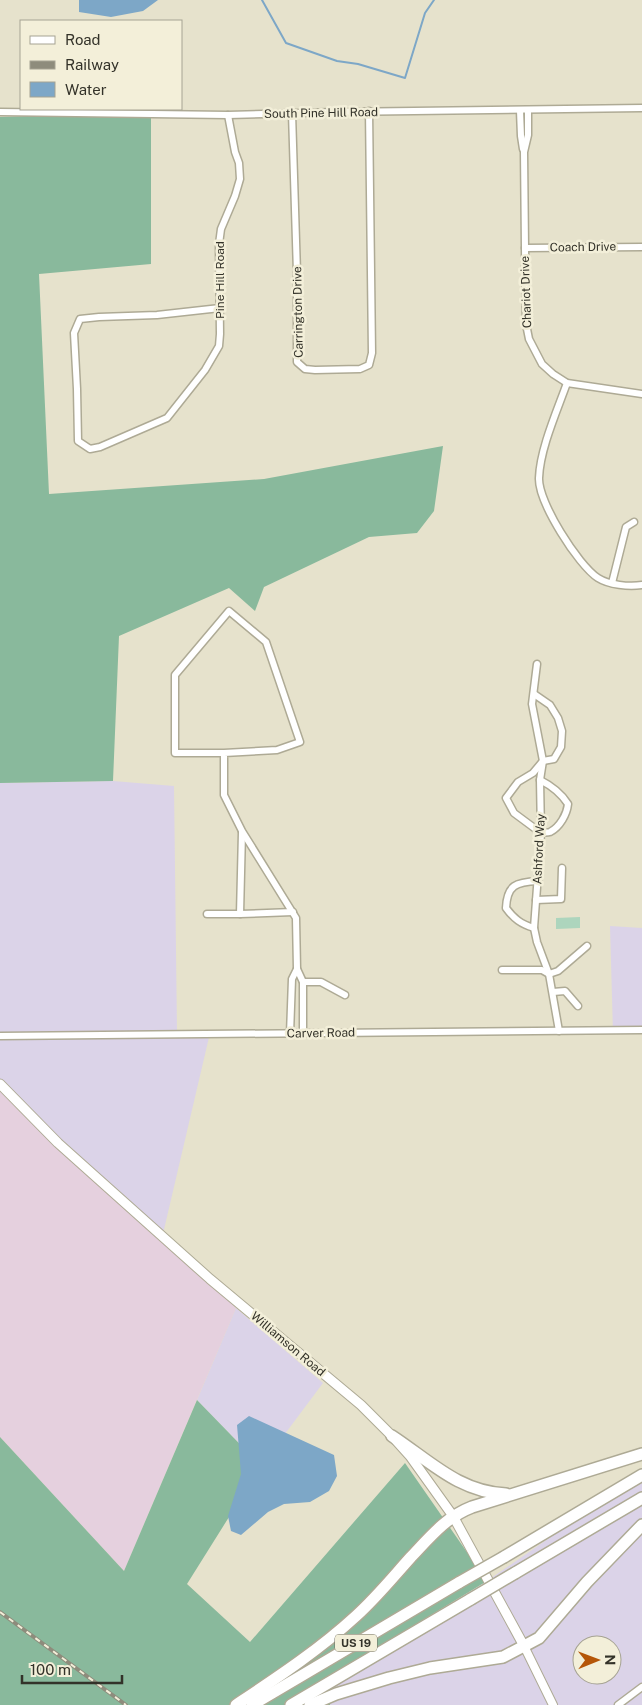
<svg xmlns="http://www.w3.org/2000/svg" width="642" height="1705" viewBox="0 0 642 1705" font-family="'Public Sans',sans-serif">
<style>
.commercial{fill:#dbd3e8;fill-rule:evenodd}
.industrial{fill:#e5d0de}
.green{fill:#add5bd}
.forest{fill:#89b99c}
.water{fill:#7da7c7}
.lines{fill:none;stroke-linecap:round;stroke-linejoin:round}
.stream{stroke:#7da7c7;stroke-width:2}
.minor-casing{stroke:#aeaa95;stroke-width:9}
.tertiary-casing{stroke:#aeaa95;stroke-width:10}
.secondary-casing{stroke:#aeaa95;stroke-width:11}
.motorway-casing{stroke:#aeaa95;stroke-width:14}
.minor{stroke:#fff;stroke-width:6}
.tertiary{stroke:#fff;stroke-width:8}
.secondary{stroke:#fff;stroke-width:9}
.motorway{stroke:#fff;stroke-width:11}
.rail-casing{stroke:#8e8c7c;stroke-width:4}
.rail{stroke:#f3efd9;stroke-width:2;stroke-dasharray:5.5;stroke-linecap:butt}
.motorway-bridge-casing{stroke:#aeaa95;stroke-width:14;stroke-linecap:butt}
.motorway-bridge{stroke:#fff;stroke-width:11}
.labels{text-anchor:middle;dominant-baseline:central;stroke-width:5;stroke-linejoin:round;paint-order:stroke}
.shield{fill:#f3efd9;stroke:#6d6b5e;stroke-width:1}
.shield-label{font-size:11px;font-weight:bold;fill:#333229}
.street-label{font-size:12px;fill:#333229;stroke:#f3efd9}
</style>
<rect width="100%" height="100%" fill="#e6e2cc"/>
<g class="commercial">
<path d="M113 781 174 786 177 1032 210 1033 162 1238 0 1082V783Z"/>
<path d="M610 926 642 928V1033H613Z"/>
<path d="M236 1308 323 1383 261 1466 197 1400Z"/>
<path d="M642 1474V1705H330L334 1674 487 1581ZM582 1645H612V1675H582Z"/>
</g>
<path class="industrial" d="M0 1082 236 1308 124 1571 0 1437Z"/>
<path class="green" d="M580 917V928L556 929V918Z"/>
<g class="forest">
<path d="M151 112V264L39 274 49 494 264 479 443 446 434 511 417 533 369 537 264 587 255 611 229 588 119 636 113 781 0 783V117Z"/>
<path d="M197 1400 261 1466 187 1584 250 1642 405 1463 487 1581 334 1674 330 1705H0V1437L124 1571Z"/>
</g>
<g class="water">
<path d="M79 0H158L143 11 111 17 79 12Z"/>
<path d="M249 1416 334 1455 337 1476 329 1491 310 1502 284 1504 268 1512 241 1535 231 1531 228 1516 241 1474 237 1425Z"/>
</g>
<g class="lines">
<path class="stream" d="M262 0 286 43 337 61 358 64 405 78 425 13 434 0"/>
<g class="minor-casing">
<g id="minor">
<path d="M528 110V135L524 152 525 248 526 324 529 339 542 364 553 374 567 383 642 394"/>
<path d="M520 111 521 136 523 149"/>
<path d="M0 112 228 115 337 112 642 108"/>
<path d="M292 113 297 273V362L305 369 315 370 360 369 369 365 372 353 369 111"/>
<path d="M525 248 642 247"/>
<path d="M220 308 157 315 99 317 80 319 74 333 77 389 78 441 90 449 100 447 167 418 205 370 219 346 220 334 219 244 221 229 235 196 240 179 239 163 235 152 228 115"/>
<path d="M567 383C557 411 540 449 539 478 538 502 578 565 598 578 609 585 629 587 642 585"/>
<path d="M612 583 626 527 634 522"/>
<path d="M537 664 532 704 543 761 540 780 541 833 534 928 537 942 549 974 559 1031"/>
<path d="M534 694 550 705 558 718 562 731 561 747 554 759 543 761 533 773 518 782 506 798 514 813 541 833C544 832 547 833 550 832 560 827 567 814 568 804 561 793 552 786 540 780"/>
<path d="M224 753 277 750 300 742 266 642 229 611 175 675V753H224V795L242 831 296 918 297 969 303 982V1034"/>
<path d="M242 832 240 914 293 912"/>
<path d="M536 900 561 899 562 868"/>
<path d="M207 914H240"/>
<path d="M534 928C521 924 514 919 506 908 507 885 516 882 538 881"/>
<path d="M502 970H542L549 974 558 971 587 946"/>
<path d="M303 982H321L345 995"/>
<path d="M553 992 565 991 578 1006"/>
<path d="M290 1034 292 979 297 969"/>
<path d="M0 1036 642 1030"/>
<path d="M618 1705 642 1687"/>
</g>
</g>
<g class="tertiary-casing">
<path id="tertiary" d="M524 1646 553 1705"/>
</g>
<g class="secondary-casing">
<path id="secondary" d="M0 1084 58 1143 210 1279 361 1405 392 1436 410 1456 453 1516 524 1646"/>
</g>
<g class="motorway-casing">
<g id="motorway">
<path d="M392 1436C430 1461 459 1492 506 1494"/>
<path d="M504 1557 642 1475"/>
<path d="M515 1573 642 1498"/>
<path d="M236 1705C278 1677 319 1650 356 1616 376 1598 393 1577 411 1557 430 1537 446 1517 472 1507L642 1454"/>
<path d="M252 1705 460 1582"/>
<path d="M291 1705 471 1599"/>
<path d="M310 1705 336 1694 389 1678 430 1668 503 1657 524 1646 539 1638 587 1582 642 1525"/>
</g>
</g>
<use href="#minor" class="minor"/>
<use href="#tertiary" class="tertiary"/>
<use href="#secondary" class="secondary"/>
<use href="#motorway" class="motorway"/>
<g class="rail-casing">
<path id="rail" d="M0 1612 126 1705"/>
</g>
<use href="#rail" class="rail"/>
<g class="motorway-bridge-casing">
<g id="motorway-bridge">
<path d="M460 1582 504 1557"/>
<path d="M471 1599 515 1573"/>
</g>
</g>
<use href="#motorway-bridge" class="motorway-bridge"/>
</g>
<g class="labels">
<rect class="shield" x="335" y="1634.5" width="42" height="17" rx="4"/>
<g class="shield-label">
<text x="356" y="1643">US 19</text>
</g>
<g class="street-label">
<text transform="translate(321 113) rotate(-1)">South Pine Hill Road</text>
<text transform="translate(583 247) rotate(-1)">Coach Drive</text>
<text transform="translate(220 280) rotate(-90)">Pine Hill Road</text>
<text transform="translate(526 292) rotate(-92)">Chariot Drive</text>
<text transform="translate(298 312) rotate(-91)">Carrington Drive</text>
<text transform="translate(539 849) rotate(-87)">Ashford Way</text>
<text transform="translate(321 1033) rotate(-1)">Carver Road</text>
<text transform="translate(288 1344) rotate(40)">Williamson Road</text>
</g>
</g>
<rect x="20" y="20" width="162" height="90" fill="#f3efd9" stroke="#a6a393"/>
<rect x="30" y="36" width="25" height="8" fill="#ffffff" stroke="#a6a393"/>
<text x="65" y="45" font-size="15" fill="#333229">Road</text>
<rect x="30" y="61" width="25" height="8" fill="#8e8c7c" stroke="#a6a393"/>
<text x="65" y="70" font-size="15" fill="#333229">Railway</text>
<rect x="30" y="82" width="25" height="15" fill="#7da7c7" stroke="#a6a393"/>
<text x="65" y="95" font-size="15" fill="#333229">Water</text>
<g transform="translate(597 1660) rotate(89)"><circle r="24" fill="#f3efd9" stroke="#a6a393"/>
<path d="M0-4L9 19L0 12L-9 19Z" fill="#b55608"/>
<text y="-8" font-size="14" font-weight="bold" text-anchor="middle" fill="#333229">N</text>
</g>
<path d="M22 1675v8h100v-8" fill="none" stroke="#333229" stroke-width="2.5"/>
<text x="30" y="1675" font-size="15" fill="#333229" stroke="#f3efd9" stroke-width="4" paint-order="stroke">100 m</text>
</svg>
